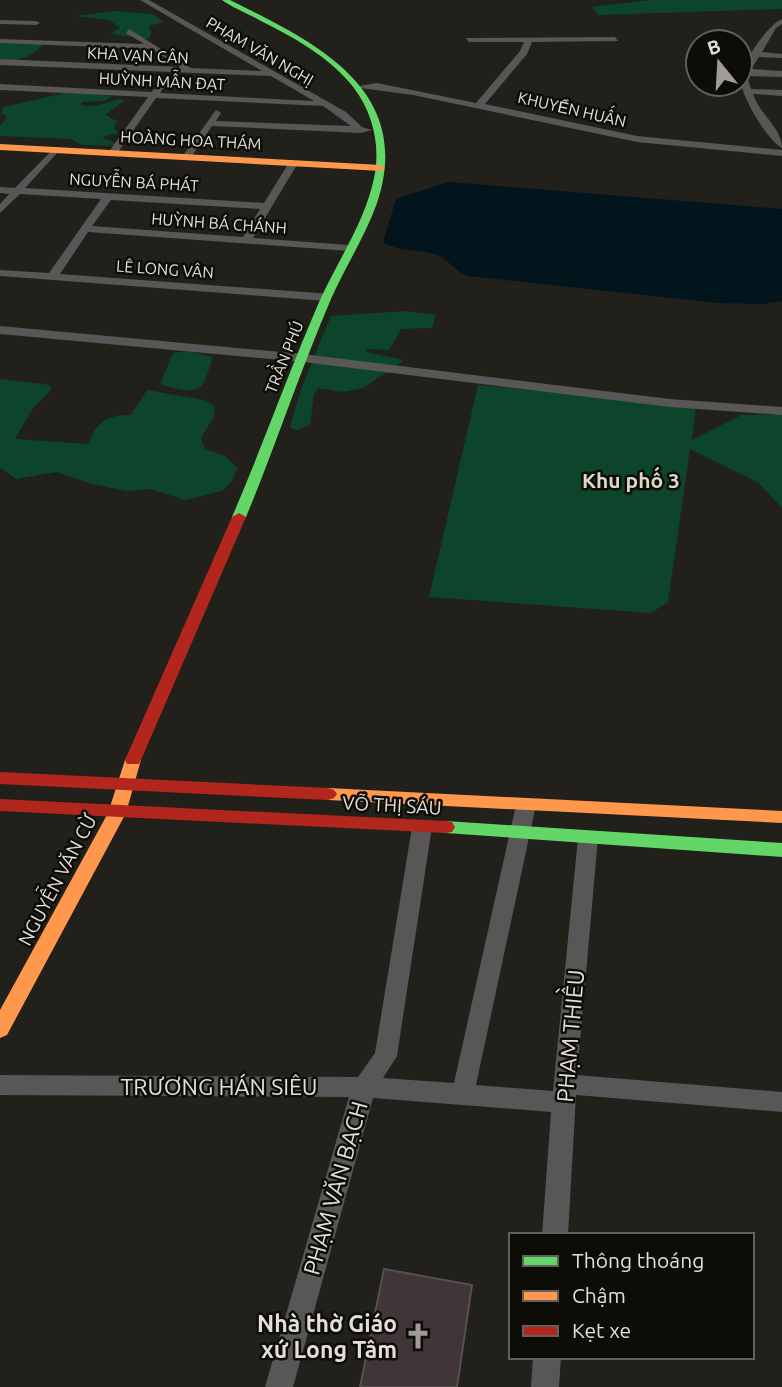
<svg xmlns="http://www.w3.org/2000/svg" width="782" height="1387" viewBox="0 0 782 1387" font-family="Ubuntu,sans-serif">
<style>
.green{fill:#0c452c}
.water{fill:#03151c}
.building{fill:#403539;stroke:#545150;stroke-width:2}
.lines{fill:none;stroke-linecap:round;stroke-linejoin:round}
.street{fill:#585656;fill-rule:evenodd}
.fast{fill:#63d668;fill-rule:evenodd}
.slow{fill:#ff974d;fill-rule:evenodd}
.jam{fill:#b3261e;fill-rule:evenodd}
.labels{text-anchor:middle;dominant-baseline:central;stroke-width:5;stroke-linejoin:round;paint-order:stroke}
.far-street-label{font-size:16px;fill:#e1dfd7;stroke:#0d0c07}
.street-label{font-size:19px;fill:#e1dfd7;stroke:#0d0c07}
.neighbourhood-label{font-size:21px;font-weight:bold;fill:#dcd8c8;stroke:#0d0c07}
.near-street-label{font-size:23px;fill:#e1dfd7;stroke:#0d0c07}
.near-poi-label{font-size:23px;font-weight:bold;fill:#e1dfd7;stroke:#0d0c07;text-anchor:end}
</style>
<rect width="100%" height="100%" fill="#22201a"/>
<g class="green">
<path d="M649 0H782V9L598 15 592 7Z"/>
<path d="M114 11 152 14 164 22 149 26 151 33 148 39C141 39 117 35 110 33L120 28 109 20 75 16Z"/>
<path d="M0 42 43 44C32 58 18 61 0 60Z"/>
<path d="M69 92 113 96 104 101 82 102 81 105C103 109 112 97 125 100L105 115 117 121 114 128 118 133 102 137 122 146 82 145 71 139 0 136V126L7 116 1 113 4 107Z"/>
<path d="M406 311 436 315 432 328 401 329 389 350 367 349 366 352 404 360C391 372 376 377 364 388L342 392 318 388 314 395 310 425 297 430 290 428C299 388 316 353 331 316Z"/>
<path d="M188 351 212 357C204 391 200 397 160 384L173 353Z"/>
<path d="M0 379 50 385 51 390 33 408 15 439 88 444C97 422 106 415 131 415L147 390 204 400 215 406 214 416 201 438 205 449 225 456 237 468 232 481 222 491 185 500 150 489 127 491 92 484 57 472 16 479 0 468Z"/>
<path d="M478 385 696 406 692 440 741 415 782 414V508L759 483 690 449 668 602 651 613 429 597Z"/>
</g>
<path class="water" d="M448 182 782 209V301L762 304 717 303 468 276C456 273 450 260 437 255 420 249 398 252 383 242L396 199Z"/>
<path class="building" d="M384 1269 472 1285 457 1387H360Z"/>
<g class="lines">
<g class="street">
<path d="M140 0H149L346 112 362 127 372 130 360 133 212 126 190 159 187 160 182 157 216 110 221 113 216 121 351 126 323 106 156 98 116 155 113 156 108 153 148 97 0 90V84L151 92 159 85 163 88 160 93 314 101 271 76 0 65V59L180 67 152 49 0 43V39L144 44 126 33 129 29 191 68 262 71Z"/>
<path d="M782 19V24L776 28 762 52 782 54V58L759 57 751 69 782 71V77L747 76 751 89 782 90V96L753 94C759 114 782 127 782 148 767 140 741 96 740 78 740 66 768 24 782 19Z"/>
<path d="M0 20 36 21 40 23 36 25 0 24Z"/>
<path d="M615 37 618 41 532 42 527 54 485 104 637 136 782 150V156L637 142 413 95 353 87 377 83 476 103 520 51 524 42H469L466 38Z"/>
<path d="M55 147 60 150 58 152 25 188 264 203 290 161H296L298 163 253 238 349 245 355 248 349 251 88 232 60 274 331 294V300L327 301 0 276V270L49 273 101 199 20 194 0 213V204L9 194 0 193V187L15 188ZM111 200 260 209 243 237 92 226Z"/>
<path d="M0 326 303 354 670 399 782 407V415L670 407 303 362 0 334Z"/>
<path d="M526 798 533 800 536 805 476 1085 553 1091 578 838 581 833H595L598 838 577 1075 782 1092V1112L576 1095 568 1235H542L551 1112 373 1098 293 1387H265L349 1097 0 1095V1075L358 1077 375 1053 412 827 415 822H429L432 827 397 1056 383 1078 454 1083 516 805 519 800Z"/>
<path d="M533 1357H561L559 1387H531Z"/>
</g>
<g class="fast">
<path d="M222 0H230C315 42 415 89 377 203 365 237 345 267 331 299 300 371 276 445 246 517L239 521 232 517C263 445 289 371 320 300 339 258 367 219 375 173 380 143 372 112 354 88 330 57 293 37 259 20 247 13 233 8 222 0Z"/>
<path d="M446 821 782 843V857L446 833 440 832 437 827 440 822Z"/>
</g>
<g class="slow">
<path d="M0 144 381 165 385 168 381 171 0 150Z"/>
<path d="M133 754 139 756 141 760 126 813 7 1035 0 1038V1010L108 813 125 760 127 756Z"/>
<path d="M328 788 782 811V823L328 800 322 798 319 794 322 790Z"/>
</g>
<g class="jam">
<path d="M239 513 246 517 141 760 139 764H127L125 760 232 517Z"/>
<path d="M0 772 328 788 334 790 337 794 334 798 328 800 0 784Z"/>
<path d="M0 799 446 821 452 822 455 827 452 832 446 833 0 811Z"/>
</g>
</g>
<defs>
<g id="church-bare" transform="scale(2.1)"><path d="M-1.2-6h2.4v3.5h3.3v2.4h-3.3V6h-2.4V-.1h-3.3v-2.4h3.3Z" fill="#9e9c95" stroke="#0d0c07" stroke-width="2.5" paint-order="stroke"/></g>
</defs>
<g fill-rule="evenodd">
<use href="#church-bare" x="418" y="1336"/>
</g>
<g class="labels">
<g class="far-street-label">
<text transform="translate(260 51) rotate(30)">PHẠM VĂN NGHỊ</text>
<text transform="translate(138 55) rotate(3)">KHA VẠN CÂN</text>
<text transform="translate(162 81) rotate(3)">HUỲNH MẪN ĐẠT</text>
<text transform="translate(572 109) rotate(13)">KHUYỂN HUẤN</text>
<text transform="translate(191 140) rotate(3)">HOÀNG HOA THÁM</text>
<text transform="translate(134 182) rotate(3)">NGUYỄN BÁ PHÁT</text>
<text transform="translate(219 223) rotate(4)">HUỲNH BÁ CHÁNH</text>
<text transform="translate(165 269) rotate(4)">LÊ LONG VÂN</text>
<text transform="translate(284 357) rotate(-68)">TRẦN PHÚ</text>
</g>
<g class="street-label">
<text transform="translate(392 805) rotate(3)">VÕ THỊ SÁU</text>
<text transform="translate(57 880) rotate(-62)">NGUYỄN VĂN CỪ</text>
</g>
<g class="neighbourhood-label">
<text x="631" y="480">Khu phố 3</text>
</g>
<g class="near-street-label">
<text transform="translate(570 1036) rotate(-85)">PHẠM THIỀU</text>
<text x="219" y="1086">TRƯƠNG HÁN SIÊU</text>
<text transform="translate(335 1188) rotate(-74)">PHẠM VĂN BẠCH</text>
</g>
<g class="near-poi-label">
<text x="397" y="1323">Nhà thờ Giáo<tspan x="397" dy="26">xứ Long Tâm</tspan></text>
</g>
</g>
<rect x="509" y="1233" width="245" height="126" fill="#0d0c07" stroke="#62605a" stroke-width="2"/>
<rect x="523" y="1256" width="35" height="10" fill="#63d668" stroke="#62605a" stroke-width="2"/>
<text x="572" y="1268" font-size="21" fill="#e1dfd7">Thông thoáng</text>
<rect x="523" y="1291" width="35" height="10" fill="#ff974d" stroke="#62605a" stroke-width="2"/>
<text x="572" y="1303" font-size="21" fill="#e1dfd7">Chậm</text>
<rect x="523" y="1326" width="35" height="10" fill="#b3261e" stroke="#62605a" stroke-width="2"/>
<text x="572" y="1338" font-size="21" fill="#e1dfd7">Kẹt xe</text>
<g transform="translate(719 63) rotate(342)"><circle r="33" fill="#0d0c07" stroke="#62605a" stroke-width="2"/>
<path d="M0-5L12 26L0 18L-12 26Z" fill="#9e9c95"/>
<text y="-10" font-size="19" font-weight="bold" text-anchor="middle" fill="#e1dfd7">B</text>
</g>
</svg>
